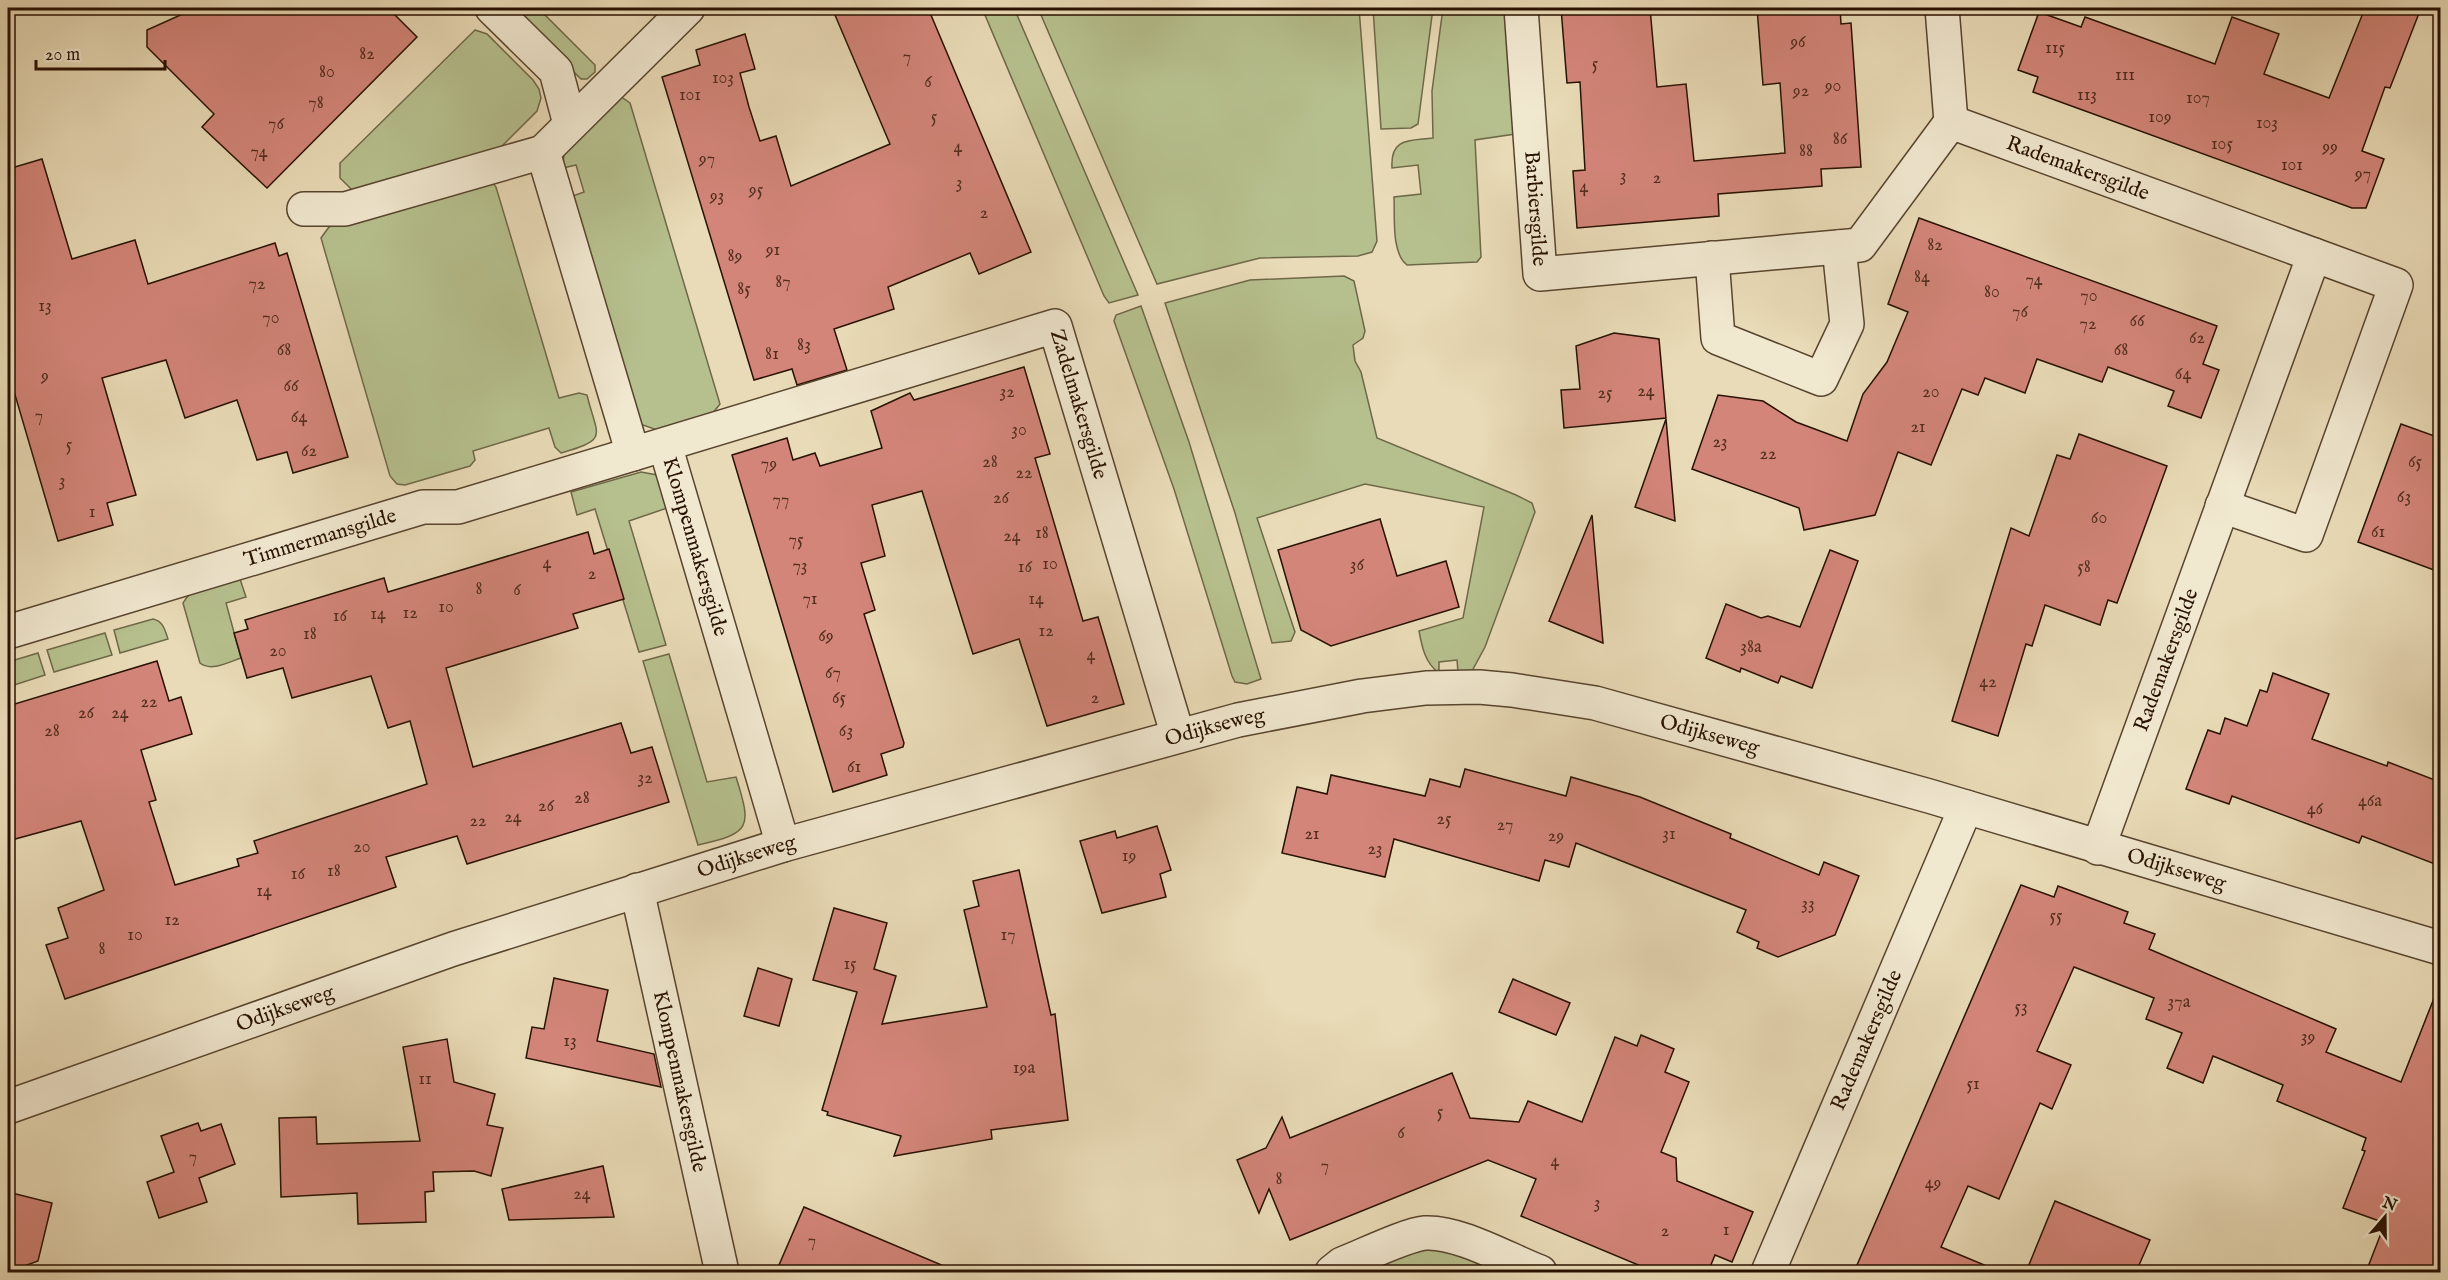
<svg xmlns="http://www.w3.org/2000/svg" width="2448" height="1280" viewBox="0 0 2448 1280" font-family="'IM FELL English',serif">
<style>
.green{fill:#b6c08e;stroke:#6f6848;stroke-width:1.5}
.building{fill:#d38579;stroke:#281101;stroke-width:1.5}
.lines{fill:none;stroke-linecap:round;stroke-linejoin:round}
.minor-casing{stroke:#58442e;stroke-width:36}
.minor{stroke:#f1e8d0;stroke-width:33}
.labels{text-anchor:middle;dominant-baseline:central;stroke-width:4.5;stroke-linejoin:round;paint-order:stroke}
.number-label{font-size:18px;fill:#532e1f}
.street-label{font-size:21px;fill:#281101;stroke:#f1e8d0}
</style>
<rect width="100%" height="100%" fill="#e9dbb7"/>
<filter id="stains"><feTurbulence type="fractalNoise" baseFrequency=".00333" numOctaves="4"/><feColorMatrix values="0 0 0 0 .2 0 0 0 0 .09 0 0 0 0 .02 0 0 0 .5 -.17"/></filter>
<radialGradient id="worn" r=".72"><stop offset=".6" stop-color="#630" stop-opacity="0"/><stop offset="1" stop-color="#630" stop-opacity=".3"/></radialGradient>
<g class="green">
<path d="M509 8H538L595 65V72L587 79H581Z"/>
<path d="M982 8H1014L1138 295 1109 303 1104 296Z"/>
<path d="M1038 8H1359L1377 241 1372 252 1358 256 1260 258 1157 284Z"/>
<path d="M1373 8H1433L1418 124 1411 128 1381 129Z"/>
<path d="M1443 8H1510L1515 134 1475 140 1481 257 1477 262 1407 265C1391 253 1395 216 1394 197L1421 194 1418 165 1392 168C1390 137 1410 141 1433 138L1432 91Z"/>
<path d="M475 30 487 34 533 80 539 89 541 98 537 111 500 148 352 190 340 178V163Z"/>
<path d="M620 96 630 103 720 404 712 414 657 430 640 424 570 197 584 192 576 165 563 168 564 152Z"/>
<path d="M480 181 492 182 496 187 559 398 579 393 587 395C597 437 610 439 561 453L555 447 549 428 473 451 475 460 470 466 405 485 397 484 390 476 321 238 329 227Z"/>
<path d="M1344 276 1354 281 1365 331 1363 338 1353 345 1355 361 1361 372 1377 438 1516 495 1532 503 1535 512 1485 647 1472 671 1458 672 1457 660 1439 662V673C1425 663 1422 647 1419 631L1463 618 1484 507 1365 484 1257 518 1295 632 1291 641 1272 643 1235 513 1165 303 1250 280Z"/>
<path d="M1141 306 1189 442 1261 679 1247 684 1235 682 1232 676 1174 489 1114 321 1116 315Z"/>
<path d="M641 472 657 475 667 508 629 521 666 645 639 652 595 509 577 515 571 492Z"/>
<path d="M239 576 246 597 226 603 241 658C229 662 211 672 200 663L183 603C193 584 219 581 239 576Z"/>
<path d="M153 619C163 621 165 630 168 639L120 653 114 630Z"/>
<path d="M105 633 112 655 54 672 47 650Z"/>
<path d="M38 653 45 675 8 687V662Z"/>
<path d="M669 654 707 782 736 777C752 828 751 833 698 845L643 661Z"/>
<path d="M1439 1243 1514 1272H1353Z"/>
</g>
<g class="building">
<path d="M196 8H388L417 37 267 188 202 127 214 114 147 47V30Z"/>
<path d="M832 8H928L1031 252 979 274 970 253 888 287 894 309 834 329 847 370 797 385 792 369 754 380 662 77 700 65 696 50 745 34 755 69 740 73 749 107 760 141 776 136 791 186 890 144Z"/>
<path d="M1561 8H1650L1657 87 1686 84 1694 161 1785 153 1780 83 1763 85 1757 8H1840L1841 24 1851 23 1861 167 1821 169 1822 186 1718 194 1719 216 1577 228 1573 171 1585 170 1580 82 1567 83Z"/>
<path d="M2365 8H2421L2390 88 2385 87 2362 151 2384 159 2366 208H2352L2033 92 2038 77 2018 70 2039 12 2081 27 2085 17 2215 64 2232 17 2279 34 2264 74 2329 98Z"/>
<path d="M42 159 72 259 135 240 148 284 275 243 279 256 287 253 348 457 293 473 287 452 257 460 237 400 185 418 166 360 102 378 136 495 107 503 113 525 58 541 8 371V169Z"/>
<path d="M1919 218 2217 326 2203 364 2219 370 2201 418 2168 406 2174 391 2108 367 2102 382 2037 359 2025 393 1985 378 1978 395 1962 389 1931 465 1898 452 1875 515 1804 530 1799 508 1692 469 1718 395 1763 401 1796 422 1847 441 1863 394 1887 362 1908 312 1888 304Z"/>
<path d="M1614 333 1659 339 1666 418 1564 428 1561 390 1580 389 1576 346Z"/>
<path d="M1024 367 1050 454 1035 458 1083 621 1098 617 1124 704 1047 726 1019 639 973 654 922 491 872 505 885 556 861 563 875 610 864 614 904 743 903 747 881 754 887 775 833 792 732 455 787 438 793 460 815 453 820 466 882 448 871 411 910 393 914 400Z"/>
<path d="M1666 419 1675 521 1635 507Z"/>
<path d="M2401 424 2440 438V552L2434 570 2358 542Z"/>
<path d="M2079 434 2167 466 2117 603 2108 600 2100 625 2045 605 2032 646 2026 644 1998 736 1952 721 2011 528 2029 536 2057 455 2070 459Z"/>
<path d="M1592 515 1603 643 1549 621Z"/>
<path d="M1380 519 1397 576 1446 561 1459 607 1331 646 1301 630 1278 550Z"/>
<path d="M588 532 594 554 609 549 624 599 573 614 578 628 446 668 473 767 621 723 631 753 652 747 669 802 467 864 457 836 386 857 396 887 65 999 46 945 68 938 58 908 104 890 81 821 8 841V706L157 661 169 701 181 697 192 734 141 750 156 800 149 802 175 885 239 866 237 859 258 853 254 841 427 784 410 721 388 728 371 676 292 698 283 668 247 678 234 633 248 629 245 620 384 578 388 592Z"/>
<path d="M1830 550 1858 561 1812 688 1781 676 1778 683 1741 668 1740 672 1706 658 1726 604 1761 618 1768 616 1800 627Z"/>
<path d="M2273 673 2329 694 2312 739 2387 766 2388 762 2440 782V866L2362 836 2359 843 2232 796 2229 804 2186 789 2208 730 2220 734 2225 718 2247 726 2260 690 2267 692Z"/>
<path d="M1465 769 1566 796 1571 777 1640 797 1731 834 1730 838 1819 875 1824 862 1859 876 1835 935 1778 957 1757 948 1759 942 1737 932 1746 910 1576 843 1569 867 1545 860 1539 881 1394 839 1385 877 1282 853 1297 787 1327 794 1331 775 1425 796 1430 779 1460 787Z"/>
<path d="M1157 826 1171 870 1160 874 1166 897 1102 913 1080 841 1115 831 1117 838Z"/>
<path d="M1019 870 1051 1015 1055 1014 1068 1120 991 1130 992 1139 894 1156 901 1136 827 1115 828 1112 822 1110 857 992 813 980 834 908 887 923 874 969 896 976 882 1024 987 1007 964 910 979 906 973 881Z"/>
<path d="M2021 885 2054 897 2058 886 2128 912 2124 923 2155 934 2149 949 2336 1029 2326 1052 2401 1082 2438 988 2440 989V1272H2366L2385 1223 2343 1208 2365 1151 2362 1150 2366 1138 2277 1101 2283 1085 2213 1056 2203 1083 2167 1068 2182 1033 2146 1019 2154 998 2074 967 2037 1051 2071 1065 2052 1109 2040 1103 1999 1199 1968 1186 1941 1247 2001 1272H1854Z"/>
<path d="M758 968 792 979 779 1026 744 1016Z"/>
<path d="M554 978 608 990 597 1041 654 1054 661 1087 526 1058 532 1027 544 1029Z"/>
<path d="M1513 979 1570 1003 1556 1035 1499 1012Z"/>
<path d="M1641 1035 1674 1049 1665 1072 1689 1082 1661 1152 1676 1158 1677 1181 1753 1212 1732 1262 1715 1255 1708 1272H1655L1521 1216 1536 1179 1488 1160 1290 1240 1269 1189 1259 1213 1237 1160 1266 1148 1282 1117 1290 1138 1452 1073 1470 1118 1519 1122 1528 1101 1582 1122 1615 1037 1637 1046Z"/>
<path d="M447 1039 454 1082 495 1094 487 1125 503 1128 491 1176 474 1171 433 1172 434 1191 425 1192 426 1222 358 1224 357 1193 281 1197 279 1118 316 1117 317 1144 420 1141 403 1047Z"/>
<path d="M198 1123 201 1131 221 1124 235 1164 199 1178 207 1202 159 1218 147 1182 174 1172 161 1136Z"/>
<path d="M603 1166 614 1217 509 1220 502 1189Z"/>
<path d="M8 1192 52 1203 38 1261 8 1272Z"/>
<path d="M2055 1201 2150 1240 2136 1272H2026Z"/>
<path d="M804 1207 958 1272H776Z"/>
</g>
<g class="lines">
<g class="minor-casing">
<g id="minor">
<path d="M492 8 556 71 570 124"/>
<path id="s1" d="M1521 8 1540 274 1860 245 1951 122"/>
<path d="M1942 8 1951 122"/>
<path id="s2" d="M1951 122 2396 285 2306 535 2222 506"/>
<path d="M543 152 633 454"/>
<path d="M304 209H345L543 152 688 8"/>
<path d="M1712 258 1718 338 1821 379 1847 324 1839 247"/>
<path id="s3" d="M665 445 783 845"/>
<path id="s4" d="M8 632 423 507H458L1055 326 1178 736"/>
<path id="s5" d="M2098 848 2314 255"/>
<path id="s6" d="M637 890 722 1272"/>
<path id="s7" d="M8 1107 453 949 783 845 1238 720 1362 696 1426 688 1479 687 1512 690 1595 703 1929 796 2440 948"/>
<path d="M1332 1272 1342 1264C1363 1256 1405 1235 1425 1233 1459 1231 1508 1260 1540 1272"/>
<path id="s8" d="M1768 1272 1966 807"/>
</g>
</g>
<use href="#minor" class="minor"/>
</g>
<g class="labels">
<g class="number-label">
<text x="1798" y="42">96</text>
<text x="2055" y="48">115</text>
<text x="367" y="54">82</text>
<text x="907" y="57">7</text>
<text x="1595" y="64">5</text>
<text x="327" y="72">80</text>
<text x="2125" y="75">111</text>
<text x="723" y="78">103</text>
<text x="928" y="82">6</text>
<text x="1833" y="86">90</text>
<text x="1801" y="91">92</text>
<text x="690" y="95">101</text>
<text x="2087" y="95">113</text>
<text x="2198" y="98">107</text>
<text x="316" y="103">78</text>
<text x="934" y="117">5</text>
<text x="2160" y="117">109</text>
<text x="2267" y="123">103</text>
<text x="276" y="124">76</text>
<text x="1840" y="139">86</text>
<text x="2222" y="144">105</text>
<text x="958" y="147">4</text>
<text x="2330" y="147">99</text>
<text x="1806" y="151">88</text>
<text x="259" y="152">74</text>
<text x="707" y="159">97</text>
<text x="2292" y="165">101</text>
<text x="2363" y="174">97</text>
<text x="1623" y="176">3</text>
<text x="1657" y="178">2</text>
<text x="959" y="183">3</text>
<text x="1584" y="187">4</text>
<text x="756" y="190">95</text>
<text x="717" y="196">93</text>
<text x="984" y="213">2</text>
<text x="1935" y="245">82</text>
<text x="773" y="250">91</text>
<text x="735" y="256">89</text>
<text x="1922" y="277">84</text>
<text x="2034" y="280">74</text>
<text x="783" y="282">87</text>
<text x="257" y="284">72</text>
<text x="744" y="289">85</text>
<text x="1992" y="292">80</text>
<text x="2089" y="296">70</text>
<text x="45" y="306">13</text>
<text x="2020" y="312">76</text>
<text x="271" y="318">70</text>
<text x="2137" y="321">66</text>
<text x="2088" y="324">72</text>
<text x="2197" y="338">62</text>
<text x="804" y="345">83</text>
<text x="284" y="350">68</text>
<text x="2121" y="350">68</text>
<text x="772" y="354">81</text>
<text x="2183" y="374">64</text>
<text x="45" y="376">9</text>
<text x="291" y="386">66</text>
<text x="1646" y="391">24</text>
<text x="1007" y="392">32</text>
<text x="1931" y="392">20</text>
<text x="1605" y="393">25</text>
<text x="39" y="416">7</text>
<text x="299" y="417">64</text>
<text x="1918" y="427">21</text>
<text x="1019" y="430">30</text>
<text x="1720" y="442">23</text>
<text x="69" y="445">5</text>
<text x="309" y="451">62</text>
<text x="1768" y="454">22</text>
<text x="990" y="462">28</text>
<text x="2415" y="462">65</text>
<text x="769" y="464">79</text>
<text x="1024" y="473">22</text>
<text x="62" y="481">3</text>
<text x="2404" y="497">63</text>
<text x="1001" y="498">26</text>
<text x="781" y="500">77</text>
<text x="92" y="512">1</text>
<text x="2099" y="518">60</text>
<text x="2378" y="532">61</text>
<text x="1042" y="533">18</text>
<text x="1012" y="536">24</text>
<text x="796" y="540">75</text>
<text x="547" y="563">4</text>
<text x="1050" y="564">10</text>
<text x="1357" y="565">36</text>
<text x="800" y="566">73</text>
<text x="1025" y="567">16</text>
<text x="2084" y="567">58</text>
<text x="592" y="574">2</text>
<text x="479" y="589">8</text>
<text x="517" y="590">6</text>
<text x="810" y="599">71</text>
<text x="1036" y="599">14</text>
<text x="446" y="607">10</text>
<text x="410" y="613">12</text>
<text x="378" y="614">14</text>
<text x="340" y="616">16</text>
<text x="1046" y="631">12</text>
<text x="310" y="634">18</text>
<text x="826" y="636">69</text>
<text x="1751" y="647">38a</text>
<text x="278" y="651">20</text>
<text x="1091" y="655">4</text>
<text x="833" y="673">67</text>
<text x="1988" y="682">42</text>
<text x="839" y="698">65</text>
<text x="1095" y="698">2</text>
<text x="149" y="702">22</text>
<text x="86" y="713">26</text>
<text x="120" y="713">24</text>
<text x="52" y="731">28</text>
<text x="846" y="731">63</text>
<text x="854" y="767">61</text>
<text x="645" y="778">32</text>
<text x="582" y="798">28</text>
<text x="2370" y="801">46a</text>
<text x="546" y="806">26</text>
<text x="2315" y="809">46</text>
<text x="513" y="817">24</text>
<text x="1444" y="819">25</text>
<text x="478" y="821">22</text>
<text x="1505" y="825">27</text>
<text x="1312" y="834">21</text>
<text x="1669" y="834">31</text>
<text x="1556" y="836">29</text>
<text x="362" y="847">20</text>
<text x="1375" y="849">23</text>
<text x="1129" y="856">19</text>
<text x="334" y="871">18</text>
<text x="298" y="874">16</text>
<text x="264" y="891">14</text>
<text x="1808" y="904">33</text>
<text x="2056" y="916">55</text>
<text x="172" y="920">12</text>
<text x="135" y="935">10</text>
<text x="1008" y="935">17</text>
<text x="102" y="949">8</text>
<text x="850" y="964">15</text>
<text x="2179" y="1002">37a</text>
<text x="2021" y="1007">53</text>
<text x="2308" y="1037">39</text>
<text x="570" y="1041">13</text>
<text x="1024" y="1068">19a</text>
<text x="425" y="1079">11</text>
<text x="1973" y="1084">51</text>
<text x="1440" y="1112">5</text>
<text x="1401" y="1133">6</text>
<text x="193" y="1157">7</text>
<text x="1555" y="1161">4</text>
<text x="1325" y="1166">7</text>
<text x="1279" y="1179">8</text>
<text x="1933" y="1183">49</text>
<text x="582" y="1194">24</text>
<text x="1597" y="1203">3</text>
<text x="1726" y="1230">1</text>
<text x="1665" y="1231">2</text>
<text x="812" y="1241">7</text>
</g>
<g class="street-label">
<text stroke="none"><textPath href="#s2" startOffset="135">Rademakersgilde</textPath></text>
<text stroke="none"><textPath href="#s1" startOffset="201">Barbiersgilde</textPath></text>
<text stroke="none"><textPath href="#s4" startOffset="1174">Zadelmakersgilde</textPath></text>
<text stroke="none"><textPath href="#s4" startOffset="326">Timmermansgilde</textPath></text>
<text stroke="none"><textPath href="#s3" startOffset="106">Klompenmakersgilde</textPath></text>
<text stroke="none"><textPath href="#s5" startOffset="200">Rademakersgilde</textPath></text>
<text stroke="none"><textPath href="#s7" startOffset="1266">Odijkseweg</textPath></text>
<text stroke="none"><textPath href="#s7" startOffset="1770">Odijkseweg</textPath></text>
<text stroke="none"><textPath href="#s7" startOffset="780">Odijkseweg</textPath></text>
<text stroke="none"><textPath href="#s7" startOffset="2256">Odijkseweg</textPath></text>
<text stroke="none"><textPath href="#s7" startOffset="294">Odijkseweg</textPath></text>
<text stroke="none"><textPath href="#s8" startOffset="252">Rademakersgilde</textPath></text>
<text stroke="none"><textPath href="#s6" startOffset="196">Klompenmakersgilde</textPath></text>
</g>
</g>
<rect width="2448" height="1280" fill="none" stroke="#e9dbb7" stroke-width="30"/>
<rect x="9" y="9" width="2430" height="1262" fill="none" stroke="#281101" stroke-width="3"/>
<rect x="15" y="15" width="2418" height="1250" fill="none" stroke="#281101" stroke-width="1.5"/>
<g transform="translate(2385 1217) rotate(20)" stroke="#f1e8d0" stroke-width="4.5" paint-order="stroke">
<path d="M0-4.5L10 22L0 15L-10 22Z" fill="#281101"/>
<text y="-9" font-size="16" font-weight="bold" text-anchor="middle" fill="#281101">N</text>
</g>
<path d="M36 60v9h129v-9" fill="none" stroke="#281101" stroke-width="3"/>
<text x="45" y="60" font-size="18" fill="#281101" stroke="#f1e8d0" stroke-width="4.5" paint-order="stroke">20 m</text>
<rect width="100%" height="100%" filter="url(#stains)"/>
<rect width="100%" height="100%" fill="url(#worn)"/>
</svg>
